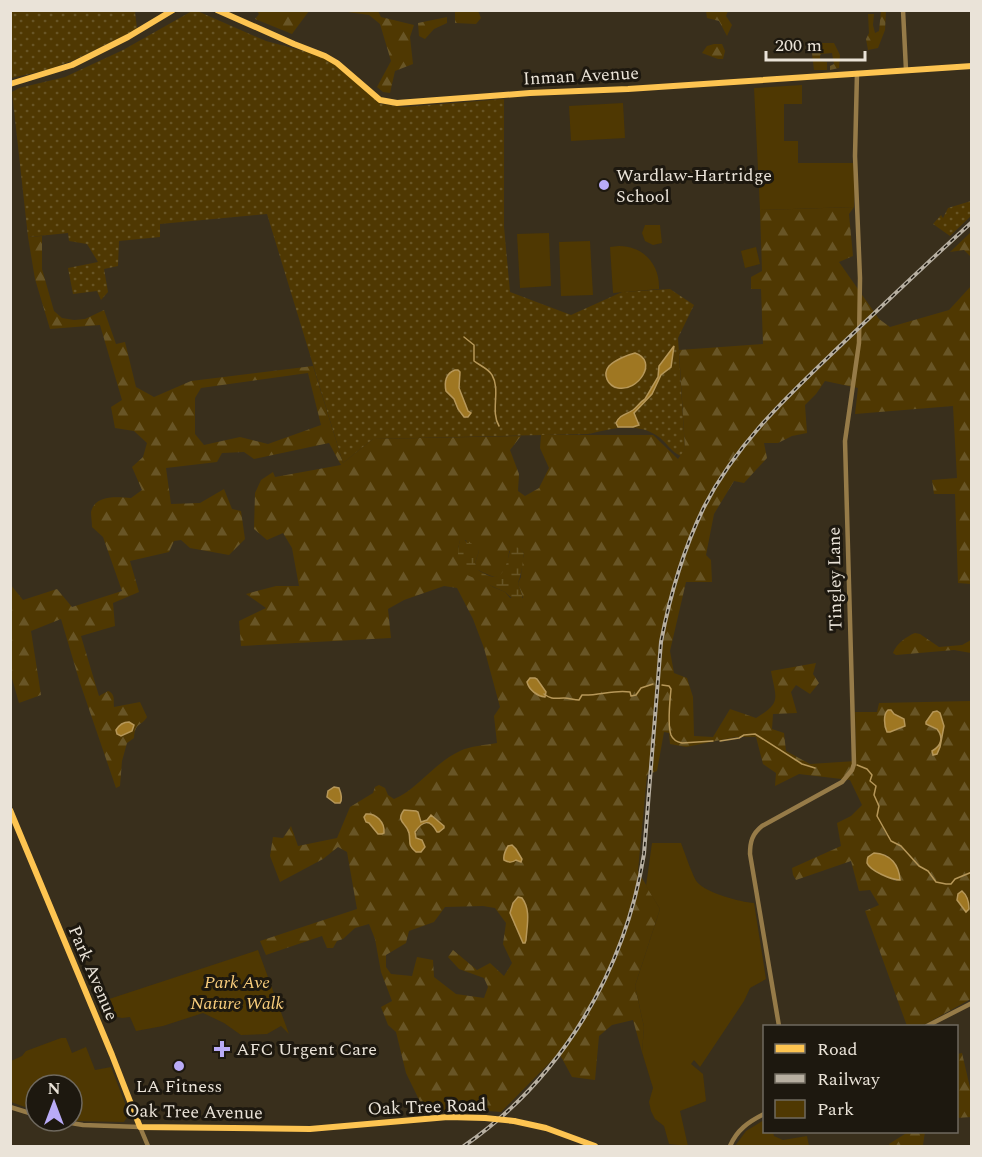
<svg xmlns="http://www.w3.org/2000/svg" width="982" height="1157" viewBox="0 0 982 1157" font-family="Spectral,serif">
<style>
.grass{fill:url(#grass-dots)}
.forest{fill:url(#forest-firs);fill-rule:evenodd}
.wetland{fill:url(#wetland-marsh)}
.park{fill:#4f3802}
.water{fill:#9f7722;stroke:#b69759;stroke-width:1.5}
.lines{fill:none;stroke-linecap:round;stroke-linejoin:round}
.stream{stroke:#b69759;stroke-width:1.5}
.minor{stroke:#967b48;stroke-width:4.5}
.major{stroke:#fdc451;stroke-width:6}
.rail-casing{stroke:#b7afa1;stroke-width:4}
.rail{stroke:#1d180f;stroke-width:1.5;stroke-dasharray:4.5;stroke-linecap:butt}
.major-bridge{stroke:#fdc451;stroke-width:6}
.poi-dot{fill:#b9abf7;stroke:#1d180f;stroke-width:2}
.labels{text-anchor:middle;dominant-baseline:central;stroke-width:6;stroke-linejoin:round;paint-order:stroke}
.street-label{font-size:18px;fill:#eae3d8;stroke:#1d180f}
.poi-label{font-size:18px;fill:#eae3d8;stroke:#1d180f;text-anchor:start}
.park-label{font-size:18px;font-style:italic;fill:#f9cd7c;stroke:#1d180f}
</style>
<defs>
<pattern id="grass-dots" width="8" height="8" patternUnits="userSpaceOnUse" patternTransform="scale(1.5)"><rect width="8" height="8" fill="#4f3802"/><path d="M2 2h.1M6 6h.1" fill="none" stroke="#685526" stroke-width="1.8" stroke-linecap="round"/></pattern>
<pattern id="forest-firs" width="22" height="20" patternUnits="userSpaceOnUse" patternTransform="scale(1.5)"><rect width="22" height="20" fill="#4f3802"/><path d="M5 1l3.5 6h-7zM16 11l3.5 6h-7z" fill="#685526"/></pattern>
<pattern id="wetland-marsh" width="20" height="14" patternUnits="userSpaceOnUse" patternTransform="scale(1.5)"><rect width="20" height="14" fill="#4f3802"/><path d="M1 5h8M5 5V1M11 12h8M15 12V8" fill="none" stroke="#685526"/></pattern>
</defs>
<rect width="100%" height="100%" fill="#392f1c"/>
<g class="grass">
<path d="M195 10 266 41 322 56 337 65 381 104 404 107 504 99V227L510 292 571 315 622 292 670 289 694 305 678 338 685 449 681 456C671 452 667 443 659 437 636 421 612 429 588 434L373 439 343 463 267 214 160 224V237L119 241 118 266 104 269 108 292 101 300 97 291 73 294 68 268 98 262 87 244 69 241 68 233 28 237 12 92 19 88 65 77 80 70 123 50 192 11Z"/>
<path d="M10 11H135L137 29 74 60 47 70 11 78Z"/>
<path d="M971 201V216L950 236 933 224 941 215 943 218 948 208Z"/>
</g>
<g class="forest">
<path d="M257 11H309L292 34 255 19 259 14Z"/>
<path d="M341 11H378L381 17 414 25 410 37 413 64 395 71 390 93 383 92 377 87 391 61 380 24 369 15Z"/>
<path d="M455 11H478L481 18 476 24 455 23Z"/>
<path d="M706 11H728L726 16 732 25 727 36 719 21 707 18Z"/>
<path d="M881 11H886L885 30 878 48 868 50 866 39 869 33 868 14H874L873 25 875 33 879 31Z"/>
<path d="M447 17V23L434 29 425 39 419 36 418 23Z"/>
<path d="M814 43H834L840 55 839 68 830 70V66L834 64 832 53 821 54 820 56V61L827 62V70H814L812 53Z"/>
<path d="M714 44H722L725 51 723 59H718L702 53 707 46Z"/>
<path d="M854 207 849 214 853 256 839 262 879 319 890 327 949 310 971 286V584L958 583 955 494H934L932 480 957 478 953 406 855 414 858 388 825 381 816 394 805 405 807 433 792 436 778 443H764L767 458 744 483 734 481 714 514 706 555 711 560 712 582H686L670 651 674 673 687 678 693 697 694 736 713 737 730 709 756 718C782 702 776 699 771 671L816 663 813 674 819 683 810 694 796 685 791 692 797 713 773 714 772 729 784 733 786 751 810 764 856 761 855 712H877L879 703 971 701V999L922 1026H907L865 911 879 905 870 890 859 891 851 861 796 880 793 875 792 868 841 846 837 823 851 816 862 805 850 780 799 774 775 786 776 773 763 764 756 737H736L686 747 670 744 669 733 664 732 657 771 647 775 638 871 660 909 635 986 644 1027 642 1052 633 1020 612 1025 599 1036 595 1080 572 1077 559 1053 501 1112 463 1109 425 1112 406 1073 396 1032 388 1025 381 1007 392 1001 381 972 375 939 369 924 355 928 343 939 337 941 333 948H327L322 936 266 955 260 941 357 909 347 852 338 847 323 859 280 882 270 856 273 837 283 838 291 826 298 846 337 838 350 807 373 793 375 787 379 785 385 788 388 795 394 799C417 790 435 762 460 751 470 746 486 745 497 743L494 716 500 707 484 648 473 619 457 588 444 586 404 600 388 609 391 638 241 646 239 621 266 608 246 594 276 586H299L292 548 283 533 267 540 254 529 255 493 261 480 273 472 275 477 341 465 329 443 254 459 244 452 222 453 217 462 166 468 171 504 200 503 224 489 232 509 241 511 245 539 229 555 190 548 181 540 174 541 169 552 130 561 139 592 113 603 115 626 81 636 99 696 108 691C116 694 113 701 114 707L140 702 147 717C141 727 135 722 134 738L127 743 122 761 120 786 116 788 80 683 61 619 31 631 41 695 19 703 11 675 10 584 23 600 57 589 72 607 122 591 103 537 92 527C92 523 91 516 91 512 95 494 118 497 131 498L142 490 132 467 143 457 147 443 134 431 115 428 111 407 122 400 100 325 50 329 35 279 28 237 42 236V269L54 311 62 318 74 320 85 319 104 310 116 344 125 342 136 387 154 397 191 381 313 366 343 463 373 439 521 436 510 450 519 474 518 491 525 496 539 488 549 468 540 448 541 435H653L678 459 685 449 679 350 763 344 761 289H751V277L762 271 760 210ZM308 373 321 425 268 444 240 437 204 445 195 434V398L201 388ZM460 540H466L467 543 479 551 475 563 476 569C480 571 492 577 496 577 505 577 509 558 509 551L518 548 524 553V556L522 560 521 577 518 583 523 598H510L505 592 493 587 458 565V549ZM892 711 894 714 896 716 900 729 890 732 885 715ZM933 712 940 713 943 723 942 738 935 755 933 750 938 748C941 741 942 734 937 729L929 726 927 720ZM406 810 418 812 420 822 427 820 430 815 433 816 439 822 434 826 430 823C422 823 419 826 415 832L416 838 422 840 425 847 416 852C406 844 412 841 409 832 406 823 401 826 401 813ZM368 814 377 816 385 831 378 834 369 823ZM874 853 887 855 896 881 873 870 869 865ZM515 899 528 919 526 940 510 913 511 907ZM483 906 495 908 506 923 503 944 512 963 504 976 490 963 477 970 453 950 448 957 459 969 484 978 488 987 484 998 456 994 434 977 433 960 417 957 412 976 391 974 386 967V955L406 943 409 931 434 922 445 907Z"/>
<path d="M971 232V257L964 250 950 252Z"/>
<path d="M915 633 920 634 939 647 962 645 971 640V653L954 650 896 655 893 653C896 644 907 636 915 633Z"/>
<path d="M962 1053 971 1092V1117L957 1118V1054Z"/>
<path d="M908 1132H925L923 1145 890 1146 889 1144Z"/>
</g>
<path class="wetland" d="M463 537 467 543H471L479 551 475 563 477 569C503 588 505 569 511 547L516 546 524 553C523 562 521 575 518 583L522 595V600H514L505 592 465 574 458 565V549L460 540Z"/>
<g class="park">
<path d="M802 85V104H784V141H798V163H856L854 207 760 210 754 88Z"/>
<path d="M623 103 625 138 571 141 569 106Z"/>
<path d="M645 225H660L662 243 653 245 645 241 642 233Z"/>
<path d="M549 233 551 286 520 288 517 234Z"/>
<path d="M590 241 593 295 561 296 559 242Z"/>
<path d="M619 246C643 246 660 264 659 289L613 293 610 247Z"/>
<path d="M756 247 760 264 745 268 741 251Z"/>
<path d="M652 843H681C684 851 693 877 697 882 706 893 740 902 754 903L766 979 750 988 744 1001 700 1067 694 1060 691 1064 703 1074 706 1101 680 1111 688 1146 669 1144 664 1126 655 1119 651 1111 649 1102 653 1088 642 1052 644 1027 635 986 660 909 646 886Z"/>
<path d="M258 950 289 1034 281 1026 267 1034 241 1035 224 1023 203 1013 163 1026 136 1031 130 1017 122 1018 100 1013 97 1003Z"/>
<path d="M61 1038H66L72 1053 86 1047 95 1070 111 1067 129 1114 124 1122 72 1121V1085H36V1111L11 1102V1061L22 1056 26 1051Z"/>
<path d="M764 1120V1132H773L774 1136 783 1140 807 1136 809 1146H735L746 1131Z"/>
</g>
<g class="water">
<path d="M674 346 671 367 661 375 652 394 634 413 639 425 633 427H618L616 423C620 414 626 415 633 410 637 407 640 402 645 399L658 377 659 366Z"/>
<path d="M635 353C659 361 638 392 618 388 608 386 602 375 609 366 615 360 627 355 635 353Z"/>
<path d="M455 370H458L460 372 459 388 468 411 471 413 468 417H464L458 409 454 399 446 391C444 382 446 373 455 370Z"/>
<path d="M530 678H535L537 679 546 692 545 697C537 696 529 690 527 682Z"/>
<path d="M888 710H891L894 714 904 719 905 726 890 732H887C884 726 883 714 888 710Z"/>
<path d="M937 711 940 713 944 726 940 747 937 754 933 755 932 751C941 746 944 738 937 729L926 724V722L933 712Z"/>
<path d="M129 722 134 725 132 731 121 736 117 734 116 730C119 725 123 722 129 722Z"/>
<path d="M334 787 339 788C341 793 343 799 340 803H335L327 797 328 791Z"/>
<path d="M404 810 416 811 418 812 421 822 427 820 431 815 444 826V828L439 832H437C430 819 423 820 415 832L416 838 422 840 425 847 421 852H416C407 845 411 842 409 833 407 823 395 822 404 810Z"/>
<path d="M366 814C376 813 385 822 384 833L382 834H378L369 823 366 822 364 817Z"/>
<path d="M512 845 516 849 522 859 521 862 516 860C512 863 509 863 504 860 503 855 505 851 508 846Z"/>
<path d="M874 853C891 854 899 865 900 880 892 880 870 871 867 863 867 861 867 859 868 857Z"/>
<path d="M962 891C968 896 969 902 969 909L966 912 957 900 958 894Z"/>
<path d="M518 897 522 898C531 910 527 925 526 940L525 943H523L510 913 513 903Z"/>
</g>
<g class="lines">
<g class="stream">
<path d="M464 337 474 345V361C479 365 489 369 492 375 501 390 490 411 499 426"/>
<path d="M662 685 669 686 671 689C670 701 667 724 671 735 673 740 677 742 682 743L713 741"/>
<path d="M544 694C552 700 555 698 564 698 569 698 574 700 579 700L582 695C598 696 615 689 630 692L631 696 636 695 641 688 653 684"/>
<path d="M720 741 739 738 744 735 755 734 802 764 815 768"/>
<path d="M857 765 867 769 872 775 870 781 876 786 874 795 879 806 877 816 891 841 901 846 919 866 928 871 936 882 946 884H951L955 879 972 872"/>
</g>
<g class="minor">
<path d="M903 10 906 70"/>
<path d="M779 1026 750 854C750 842 752 834 762 826L842 782 852 770 854 764 845 441 859 343 860 278 855 156 857 73"/>
<path d="M927 1026 972 1003"/>
<path d="M10 1107 36 1115"/>
<path d="M59 1121 83 1125 140 1127 148 1146"/>
<path d="M730 1146C737 1130 748 1122 764 1114"/>
</g>
<g class="major">
<path d="M217 10 294 44 325 56 337 63 380 100 397 103 530 93 628 89 972 66"/>
<path d="M10 84 72 65 128 37 173 10"/>
<path d="M10 810 112 1055 140 1127 310 1129 448 1117 485 1118"/>
<path d="M514 1121 546 1128 595 1146"/>
</g>
<g class="rail-casing">
<path id="rail" d="M464 1146C562 1078 625 971 644 854L661 642C670 595 683 550 704 507 738 441 789 395 842 344 885 303 928 262 972 222"/>
</g>
<use href="#rail" class="rail"/>
<path class="major-bridge" d="M485 1118 514 1121"/>
</g>
<g class="poi-dot">
<circle cx="604" cy="185" r="6"/>
<path d="M219 1040h6v6h6v6h-6v6h-6v-6h-6v-6h6z"/>
<circle cx="179" cy="1066" r="6"/>
</g>
<g class="labels">
<g class="street-label">
<text transform="translate(581 76) rotate(-3)">Inman Avenue</text>
<text transform="translate(835 579) rotate(-91)">Tingley Lane</text>
<text transform="translate(93 973) rotate(67)">Park Avenue</text>
<text transform="translate(427 1107) rotate(-2)">Oak Tree Road</text>
<text transform="translate(194 1112) rotate(1)">Oak Tree Avenue</text>
</g>
<g class="poi-label">
<text x="616" y="175">Wardlaw-Hartridge<tspan x="616" dy="21">School</tspan></text>
<text x="236" y="1049">AFC Urgent Care</text>
<text x="179" y="1086" text-anchor="middle">LA Fitness</text>
</g>
<g class="park-label">
<text x="237" y="982">Park Ave<tspan x="237" dy="21">Nature Walk</tspan></text>
</g>
</g>
<rect width="982" height="1157" fill="none" stroke="#eae3d8" stroke-width="24"/>
<rect x="763" y="1025" width="195" height="108" fill="#1d180f" stroke="#6f695f" stroke-width="1.5"/>
<rect x="775" y="1044" width="30" height="9" fill="#fdc451" stroke="#6f695f" stroke-width="1.5"/>
<text x="817" y="1055" font-size="18" fill="#eae3d8">Road</text>
<rect x="775" y="1074" width="30" height="9" fill="#b7afa1" stroke="#6f695f" stroke-width="1.5"/>
<text x="817" y="1085" font-size="18" fill="#eae3d8">Railway</text>
<rect x="775" y="1100" width="30" height="18" fill="#4f3802" stroke="#6f695f" stroke-width="1.5"/>
<text x="817" y="1115" font-size="18" fill="#eae3d8">Park</text>
<g transform="translate(54 1103)"><circle r="28" fill="#1d180f" stroke="#6f695f" stroke-width="1.5"/>
<path d="M0-4.5L10 22L0 15L-10 22Z" fill="#b9abf7"/>
<text y="-9" font-size="16" font-weight="bold" text-anchor="middle" fill="#eae3d8">N</text>
</g>
<path d="M766 51v9h99v-9" fill="none" stroke="#eae3d8" stroke-width="3"/>
<text x="775" y="51" font-size="18" fill="#eae3d8" stroke="#1d180f" stroke-width="4.5" paint-order="stroke">200 m</text>
</svg>
